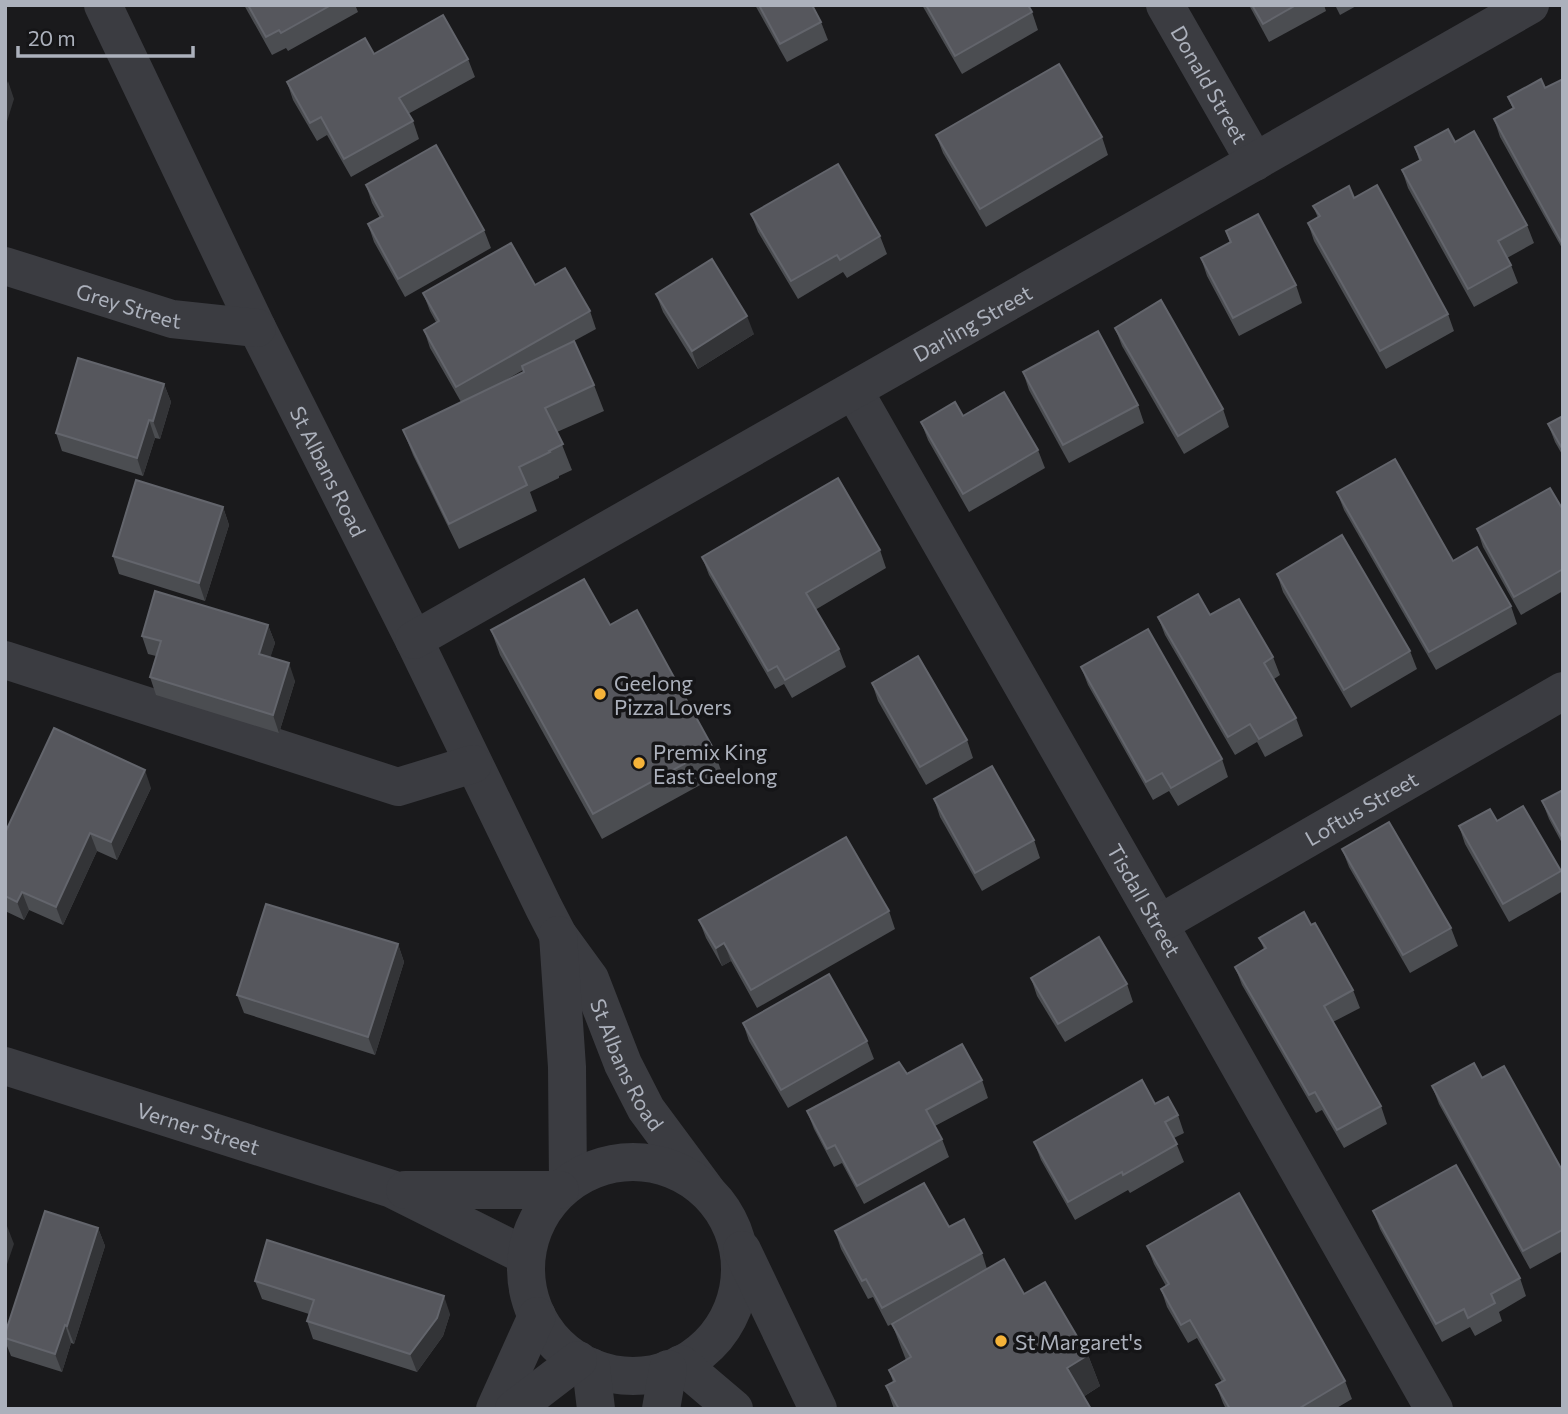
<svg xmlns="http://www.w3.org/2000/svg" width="1568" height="1414" viewBox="0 0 1568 1414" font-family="Commissioner,sans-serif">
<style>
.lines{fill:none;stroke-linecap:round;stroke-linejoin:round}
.minor{stroke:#3b3c41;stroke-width:38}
.wall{fill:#4b4d51;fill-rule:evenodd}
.shaded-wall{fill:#333437}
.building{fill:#56575d;stroke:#63656c;stroke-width:2}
.poi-dot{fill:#f5b339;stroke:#151517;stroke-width:2.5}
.labels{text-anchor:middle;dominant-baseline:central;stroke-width:7;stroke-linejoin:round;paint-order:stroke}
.street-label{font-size:21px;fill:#acb1bc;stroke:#151517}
.poi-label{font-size:21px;fill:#acb1bc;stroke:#151517;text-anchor:start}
</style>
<rect width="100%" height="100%" fill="#1a1a1c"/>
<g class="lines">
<g class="minor">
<path id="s1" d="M103 5 257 328 414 640 544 908 558 935 590 979 623 1064 646 1109 706 1190"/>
<path id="s2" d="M1165 5 1255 162"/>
<path id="s3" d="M5 266 172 319 257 328"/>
<path id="s4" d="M854 391 1159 924 1434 1409"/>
<path id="s5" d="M414 640 1530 5"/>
<path d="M5 660 398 787 473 764"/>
<path id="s6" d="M1159 924 1563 691"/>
<path d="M558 935 567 1067 568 1183"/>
<path id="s7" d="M5 1066 392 1189 526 1256"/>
<circle cx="633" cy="1269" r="107"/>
<path d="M405 1190H560"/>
<path d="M742 1250 818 1409"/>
<path d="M681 1364 734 1409"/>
<path d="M591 1367 596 1409"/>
<path d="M495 1409 537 1316"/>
<path d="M514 1409 578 1360"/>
<path d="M661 1409 668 1369"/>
</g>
</g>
<g class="wall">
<path d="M244 5H360L356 7 358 12 288 51 286 48 272 55Z"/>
<path d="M755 5H812L821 22 828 40 787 62Z"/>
<path d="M922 5H1028L1032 12 1038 30 962 74Z"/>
<path d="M1249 5H1324L1326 11 1269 42Z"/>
<path d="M1335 5H1358L1340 15Z"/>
<path d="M374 54 468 59 475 77 408 114 413 121 419 139 351 177 327 135 317 141 293 100 287 82Z"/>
<path d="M1563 79V250L1500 137 1494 119 1513 109 1508 97 1545 88Z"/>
<path d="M936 135 1102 137 1108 155 986 227 943 153Z"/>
<path d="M1455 142 1527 225 1534 243 1507 258 1511 265 1518 283 1474 307 1408 188 1402 170 1419 160 1415 147Z"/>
<path d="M366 185 484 230 491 248 405 297 374 242 368 224 380 218 372 203Z"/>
<path d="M1354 198 1448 314 1454 331 1386 369 1314 241 1308 223 1318 218 1313 206Z"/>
<path d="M751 214 880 236 887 254 847 278 843 272 798 299 758 232Z"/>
<path d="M1226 231 1296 285 1302 303 1239 336 1207 276 1201 258 1230 243Z"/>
<path d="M535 285 590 311 596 329 574 341 594 385 604 411 557 432 572 470 559 476V478L530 492 537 511 459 549 413 455 403 430 461 402 430 348 424 330 436 322 430 311 423 293ZM523 370 524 372 499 384Z"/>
<path d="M656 294 754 334 698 369 663 312Z"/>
<path d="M1115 328 1223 409 1229 427 1184 454 1122 346Z"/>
<path d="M1023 372 1138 405 1144 423 1069 463 1029 390Z"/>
<path d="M164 384 171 402 160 439 155 438 143 476 62 451 56 433Z"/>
<path d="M963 416 1038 450 1045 468 969 512 928 440 921 422Z"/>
<path d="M1563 416V456L1555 442 1548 424Z"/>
<path d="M1337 492 1453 561 1511 606 1517 624 1436 670 1344 510Z"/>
<path d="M223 507 229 525 205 601 119 574 113 556Z"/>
<path d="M1563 510V591L1521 615 1483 547 1477 529Z"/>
<path d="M880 550 886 568 815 610 839 649 846 667 792 698 784 684 775 689 709 575 702 557Z"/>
<path d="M1277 574 1410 651 1417 669 1351 708 1283 592Z"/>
<path d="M1210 615 1273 657 1280 675 1274 679 1296 718 1303 736 1265 757 1257 742 1235 755 1165 635 1158 617Z"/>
<path d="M268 625 275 643 270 657 295 681 279 733 156 695 150 677 156 656 148 654 142 636Z"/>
<path d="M610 625 713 748 722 773 602 839 500 655 491 630Z"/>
<path d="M1081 667 1222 759 1228 777 1178 806 1169 791 1153 800 1088 685Z"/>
<path d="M872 683 967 740 973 758 926 785 878 701Z"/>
<path d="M151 788 117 860 97 851 63 925 29 910 24 920 5 911V833Z"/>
<path d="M1563 790V845L1549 819 1542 801Z"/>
<path d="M934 799 1034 840 1040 858 982 891 940 817Z"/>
<path d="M1497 821 1561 871 1563 877V891L1509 922 1465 844 1459 826Z"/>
<path d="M1342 849 1451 928 1458 946 1410 973 1349 867Z"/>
<path d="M889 911 895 929 757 1008 731 961 722 966 706 938 699 920Z"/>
<path d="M1311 925 1353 990 1360 1008 1333 1022 1381 1106 1387 1124 1344 1148 1322 1110 1316 1113 1242 985 1235 967 1264 949 1259 938Z"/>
<path d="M398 944 404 962 375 1055 244 1013 237 995Z"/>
<path d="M1031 978 1127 984 1133 1002 1065 1042 1037 996Z"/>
<path d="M743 1023 867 1041 874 1059 788 1108 749 1041Z"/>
<path d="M907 1074 982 1080 988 1098 935 1126 942 1139 949 1157 864 1204 842 1163 834 1167 814 1129 807 1111Z"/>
<path d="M1482 1078 1562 1170H1563V1251L1530 1269 1439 1104 1432 1086Z"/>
<path d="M1155 1104 1178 1115 1184 1133 1174 1138 1184 1162 1130 1193 1128 1190 1075 1220 1041 1160 1034 1142Z"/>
<path d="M1373 1211 1520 1278 1526 1296 1499 1312 1502 1321 1475 1336 1470 1327 1442 1342 1380 1229Z"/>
<path d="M949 1227 982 1253 987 1269 1024 1294 1088 1355 1100 1386 1083 1397 1091 1409H894L886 1386 893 1382 889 1370 906 1360 892 1324 888 1326 873 1297 868 1299 841 1249 835 1231Z"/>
<path d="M98 1228 105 1246 74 1344 71 1343 62 1372 11 1356 5 1341V1334Z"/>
<path d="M1147 1246 1345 1381 1352 1399 1335 1409H1226L1223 1403 1216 1385 1222 1382 1197 1338 1188 1343 1167 1307 1161 1289 1166 1286 1154 1264Z"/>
<path d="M255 1281 450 1314 443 1336 417 1372 313 1339 307 1321 309 1314 262 1299Z"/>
</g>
<g class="shaded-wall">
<path d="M8 81 14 99 5 128V89Z"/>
<path d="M747 316 754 334 698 369 692 351Z"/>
<path d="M164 384 171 402 160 439 153 421Z"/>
<path d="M149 420 155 438 143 476 137 458Z"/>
<path d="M223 507 229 525 205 601 199 583Z"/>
<path d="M268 625 275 643 266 672 259 654Z"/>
<path d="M289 663 295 681 279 733 273 715Z"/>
<path d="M145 770 151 788 117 860 111 842Z"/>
<path d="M90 833 97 851 63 925 56 907Z"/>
<path d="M22 892 29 910 24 920 17 902Z"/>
<path d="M724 943 731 961 722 966 716 948Z"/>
<path d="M398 944 404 962 375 1055 368 1037Z"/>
<path d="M7 1226 14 1244 5 1270V1232Z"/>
<path d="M98 1228 105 1246 74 1344 67 1326Z"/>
<path d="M444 1296 450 1314 443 1336 417 1372 410 1354Z"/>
<path d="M65 1325 71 1343 62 1372 55 1354Z"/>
<path d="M1088 1355 1100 1386 1078 1400 1067 1368Z"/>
</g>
<g class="building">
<path d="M248 5H331L281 33 279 30 266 37Z"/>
<path d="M759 5H812L821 22 780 44Z"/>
<path d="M926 5H1028L1032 12 955 56Z"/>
<path d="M1252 5H1296L1263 24Z"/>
<path d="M443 15 468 59 399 98 413 121 344 159 321 117 310 123 287 82 365 38 374 54Z"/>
<path d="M1059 64 1102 137 980 209 936 135Z"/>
<path d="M1541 79 1545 88 1563 79 1562 243 1494 119 1514 108 1508 97Z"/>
<path d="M1448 129 1455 142 1474 131 1527 225 1498 241 1511 265 1468 289 1402 170 1421 160 1415 147Z"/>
<path d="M436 145 484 230 398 279 368 224 383 216 366 185Z"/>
<path d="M838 164 880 236 840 260 837 255 791 281 751 214Z"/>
<path d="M1377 185 1448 314 1380 351 1308 223 1320 216 1313 206 1349 186 1354 198Z"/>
<path d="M1258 214 1296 285 1233 318 1201 258 1231 242 1226 231Z"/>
<path d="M511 243 535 285 565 268 590 311 456 387 424 330 439 321 423 293Z"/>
<path d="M712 259 747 316 692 351 656 294Z"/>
<path d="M1161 300 1223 409 1178 436 1115 328Z"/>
<path d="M1098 331 1138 405 1063 445 1023 372Z"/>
<path d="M574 341 594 385 545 408 563 444 549 451 550 452 519 467 527 485 449 524 403 430 524 372 522 366Z"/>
<path d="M78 358 164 384 153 421 149 420 137 458 56 433Z"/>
<path d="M1004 392 1038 450 963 494 921 422 955 402 963 416Z"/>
<path d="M1563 416V450L1548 424Z"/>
<path d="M1395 459 1453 561 1477 547 1511 606 1429 652 1337 492Z"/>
<path d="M838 478 880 550 806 593 839 649 785 680 777 666 768 671 702 557Z"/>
<path d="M136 480 223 507 199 583 113 556Z"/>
<path d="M1550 488 1563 510V569L1514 597 1477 529Z"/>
<path d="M1342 535 1410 651 1344 690 1277 574Z"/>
<path d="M584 579 610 625 637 610 713 748 593 814 491 630Z"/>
<path d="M155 591 268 625 259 654 289 663 273 715 150 677 161 641 142 636Z"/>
<path d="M1198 594 1210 615 1239 599 1273 657 1264 663 1296 718 1259 739 1250 724 1228 737 1158 617Z"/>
<path d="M1148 629 1222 759 1171 788 1162 773 1146 782 1081 667Z"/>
<path d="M918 656 967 740 920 767 872 683Z"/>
<path d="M54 728 145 770 111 842 90 833 56 907 22 892 17 902 5 896V833Z"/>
<path d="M992 766 1034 840 975 873 934 799Z"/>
<path d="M1563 790V839L1542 801Z"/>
<path d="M1523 806 1561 871 1503 904 1459 826 1490 809 1497 821Z"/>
<path d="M1389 822 1451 928 1403 955 1342 849Z"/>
<path d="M846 837 889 911 751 990 724 943 716 948 699 920Z"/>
<path d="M266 904 398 944 368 1037 237 995Z"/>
<path d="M1304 912 1311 925 1315 923 1353 990 1324 1006 1381 1106 1337 1130 1315 1092 1309 1095 1235 967 1266 948 1259 938Z"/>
<path d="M1099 937 1127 984 1058 1024 1031 978Z"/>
<path d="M829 974 867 1041 781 1090 743 1023Z"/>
<path d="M962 1044 982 1080 926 1110 942 1139 857 1186 835 1145 827 1149 807 1111 899 1062 907 1074Z"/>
<path d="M1474 1063 1482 1078 1504 1066 1562 1170H1563V1232L1562 1230 1523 1251 1432 1086Z"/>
<path d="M1142 1080 1155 1104 1168 1097 1178 1115 1165 1122 1177 1144 1123 1175 1122 1172 1068 1202 1034 1142Z"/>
<path d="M1456 1165 1520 1278 1491 1294 1495 1303 1468 1318 1464 1309 1436 1324 1373 1211Z"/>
<path d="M924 1183 949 1227 964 1219 982 1253 882 1308 866 1279 862 1281 835 1231Z"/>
<path d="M1239 1193 1345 1381 1298 1409H1230L1216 1385 1225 1380 1190 1320 1181 1325 1161 1289 1169 1284 1147 1246Z"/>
<path d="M45 1211 98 1228 67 1326 65 1325 55 1354 5 1338V1334Z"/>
<path d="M267 1240 444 1296 437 1318 410 1354 307 1321 314 1300 255 1281Z"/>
<path d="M1004 1259 1024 1294 1045 1282 1088 1355 1067 1368 1091 1409H899L886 1386 895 1381 889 1370 911 1357 892 1324Z"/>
</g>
<g class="poi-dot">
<circle cx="600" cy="694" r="7"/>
<circle cx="639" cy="763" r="7"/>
<circle cx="1001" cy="1341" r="7"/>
</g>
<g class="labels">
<g class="street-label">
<text stroke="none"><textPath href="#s2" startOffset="91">Donald Street</textPath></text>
<text stroke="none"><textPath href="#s3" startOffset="130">Grey Street</textPath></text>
<text stroke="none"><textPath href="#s5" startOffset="642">Darling Street</textPath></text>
<text stroke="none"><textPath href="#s1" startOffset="518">St Albans Road</textPath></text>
<text stroke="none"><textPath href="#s6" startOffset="233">Loftus Street</textPath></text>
<text stroke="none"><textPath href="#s4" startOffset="586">Tisdall Street</textPath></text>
<text stroke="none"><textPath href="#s1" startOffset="1183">St Albans Road</textPath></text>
<text stroke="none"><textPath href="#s7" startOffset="203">Verner Street</textPath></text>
</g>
<g class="poi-label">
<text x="614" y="682">Geelong<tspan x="614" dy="24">Pizza Lovers</tspan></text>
<text x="653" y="751">Premix King<tspan x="653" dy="24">East Geelong</tspan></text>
<text x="1015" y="1341">St Margaret's</text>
</g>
</g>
<rect width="1568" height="1414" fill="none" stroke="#acb1bc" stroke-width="14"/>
<path d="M18 46v10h175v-10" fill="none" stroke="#acb1bc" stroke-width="3.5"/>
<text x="28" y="46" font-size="21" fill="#acb1bc" stroke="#151517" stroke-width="5" paint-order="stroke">20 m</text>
</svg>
